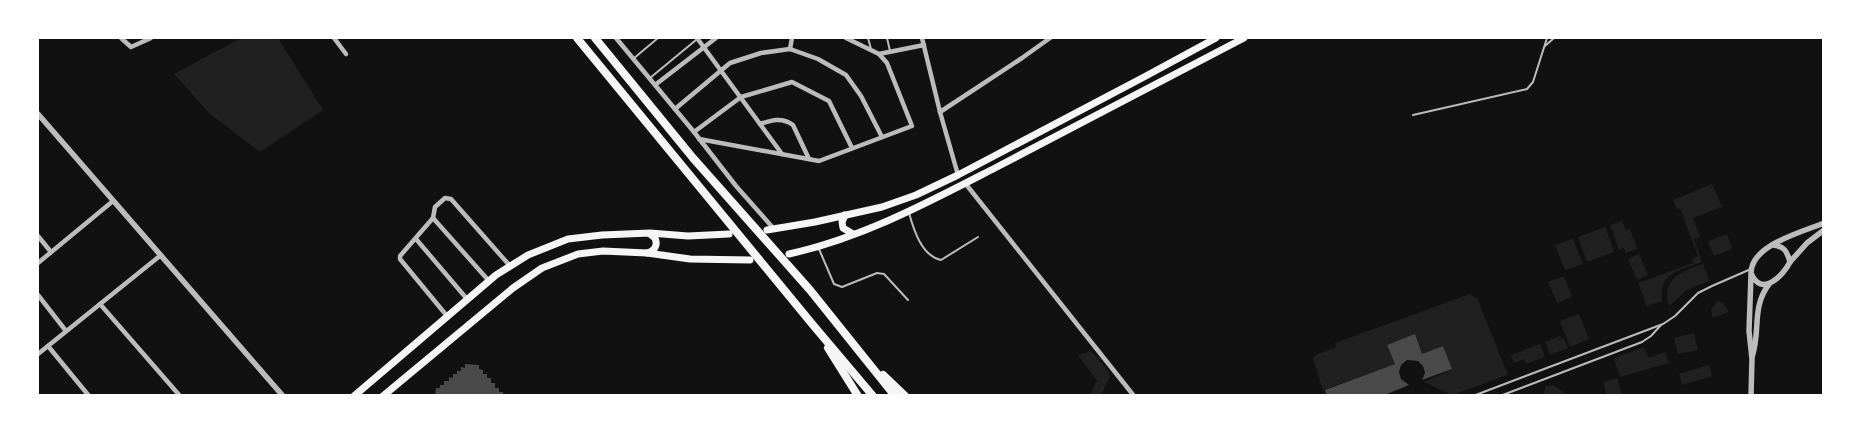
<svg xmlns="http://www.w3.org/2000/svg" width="1861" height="433" viewBox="0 0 1861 433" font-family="Cabin,sans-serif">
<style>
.green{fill:#202020}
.building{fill:#4a4a4a}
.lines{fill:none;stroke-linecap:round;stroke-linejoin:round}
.service{stroke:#bcbcbc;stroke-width:2}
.minor{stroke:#bcbcbc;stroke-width:4.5}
.tertiary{stroke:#bcbcbc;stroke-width:5.5}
.primary{stroke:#f5f5f5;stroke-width:7}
.motorway{stroke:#f5f5f5;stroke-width:8}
</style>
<rect width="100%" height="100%" fill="#111"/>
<g class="green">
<path d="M241 38H278L323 110 260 152 210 114 174 74Z"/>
<path d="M1712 184 1722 207 1693 218 1700 237 1694 239 1702 262C1681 270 1658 272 1662 301L1647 306 1638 283 1693 263 1692 259 1698 256 1680 208 1677 209 1673 200Z"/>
<path d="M1622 221 1626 230 1630 229 1637 249 1626 253 1624 248 1619 250 1610 225Z"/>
<path d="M1605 227 1614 252 1587 262 1578 237Z"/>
<path d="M1727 234 1732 249 1714 256 1708 241Z"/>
<path d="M1573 239 1583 264 1565 270 1555 245Z"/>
<path d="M1639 254 1648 275 1637 280 1628 259Z"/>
<path d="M1703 264 1709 281 1687 290 1669 306C1661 278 1681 272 1703 264Z"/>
<path d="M1564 276 1572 297 1557 303 1548 282Z"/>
<path d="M1470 294 1477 298 1508 375 1452 395 1424 382 1451 370 1443 346 1422 354 1415 335 1387 345 1395 364 1323 390 1313 359 1316 355 1336 347 1335 343Z"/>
<path d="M1718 300 1724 304 1729 312 1713 318 1711 310Z"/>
<path d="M1579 314 1589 339 1570 347 1560 321Z"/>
<path d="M1694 333 1698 350 1678 354 1674 338Z"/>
<path d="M1560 336 1561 339 1564 338 1568 348 1550 355 1545 342Z"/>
<path d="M1540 344 1545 357 1526 364 1524 359 1514 363 1511 355Z"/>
<path d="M1644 347 1648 358 1665 352 1669 363 1620 377 1614 358Z"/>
<path d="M1091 351 1109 372 1110 377 1101 395H1090L1097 381 1078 355Z"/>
<path d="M1709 365 1712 376 1682 385 1679 374Z"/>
<path d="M1617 378 1622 395H1607L1603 382Z"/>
<path d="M1553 385 1565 393 1564 395 1552 394 1551 395H1543L1546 386Z"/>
</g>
<g class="building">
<path d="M1415 334 1422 354 1443 346 1452 369 1422 380 1425 373 1423 366 1418 361 1407 360 1401 365 1399 372 1401 379 1409 385 1382 396H1327L1325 390 1395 364 1387 345Z"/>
<path d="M465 364 479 365V369L483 370V374H487V378H491V383H495V388H499V392H503V396H435L436 388H440V385H444V381H449V377L453 378V374H457V371H461V367L465 368Z"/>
</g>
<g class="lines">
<g class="service">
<path d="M868 38 871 49"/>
<path d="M887 38 890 51"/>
<path d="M1545 46 1554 38"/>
<path d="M633 59 658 38"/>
<path d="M650 78 696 40"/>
<path d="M1413 115 1527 89 1533 82 1547 38"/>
<path d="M909 213C914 231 922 256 941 260L978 237"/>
<path d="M819 249 834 284 842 287 877 273 884 274 908 300"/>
<path d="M1473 396 1663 324 1675 316 1698 293 1712 286 1751 269"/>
<path d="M1500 396 1642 342 1651 336 1661 325"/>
</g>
<g class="minor">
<path d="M121 38 131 47 151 38"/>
<path d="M334 38 346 54"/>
<path d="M616 38 694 132 736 186 774 229"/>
<path d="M697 38 782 154"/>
<path d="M922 38 940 112 958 175"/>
<path d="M790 49 792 38"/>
<path d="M879 54 924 45"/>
<path d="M655 85 716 38"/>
<path d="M675 109 730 63 761 53 790 49 818 59 846 75 861 96 882 137"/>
<path d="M940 112 1022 58 1050 38"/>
<path d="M760 124C772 120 782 117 793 125L809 159"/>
<path d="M694 132 741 97 792 82 829 101 852 148"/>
<path d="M699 139 819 161 912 126 887 63 879 54 846 38"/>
<path d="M965 183 1134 396"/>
<path d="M433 218 489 281"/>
<path d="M38 236 51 252"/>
<path d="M416 239 467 299"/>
<path d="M38 263 113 201"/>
<path d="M38 295 66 331"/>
<path d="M100 304 180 396"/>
<path d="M447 316 400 259V256L433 218 435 207 445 198 451 199 510 266"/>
<path d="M48 346 89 396"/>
<path d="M38 354 161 255"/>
</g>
<g class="tertiary">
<path d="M38 114 283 396"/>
<path d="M1773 245C1784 246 1787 251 1790 262 1783 276 1761 298 1751 273 1751 245 1802 232 1824 223"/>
<path d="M1790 262 1807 243 1824 230"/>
<path d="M1751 275 1749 331 1752 359 1751 396"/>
<path d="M1752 357C1761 331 1751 308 1769 284"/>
</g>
<g class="primary">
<path d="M845 215 842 222 843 228 853 234"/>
<path d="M767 230 815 222 882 207 916 195 958 175 1144 77 1216 38"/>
<path d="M647 253C655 251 658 245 655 238L650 234"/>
<path d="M789 254C862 238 929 202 995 168 1078 125 1161 81 1244 38"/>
<path d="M354 396 496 275 528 255 568 239 602 235 650 233 688 236 729 234"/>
<path d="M383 396 513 288 542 268 578 254 603 251 647 253 690 259 750 260"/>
</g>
<g class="motorway">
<path d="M577 38 813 325 873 396"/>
<path d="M595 38 693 158 810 290 895 396"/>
<path d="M828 348 858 396"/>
<path d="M883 375 905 396"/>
</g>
</g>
<rect width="1861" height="433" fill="none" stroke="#ffffff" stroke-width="78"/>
</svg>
